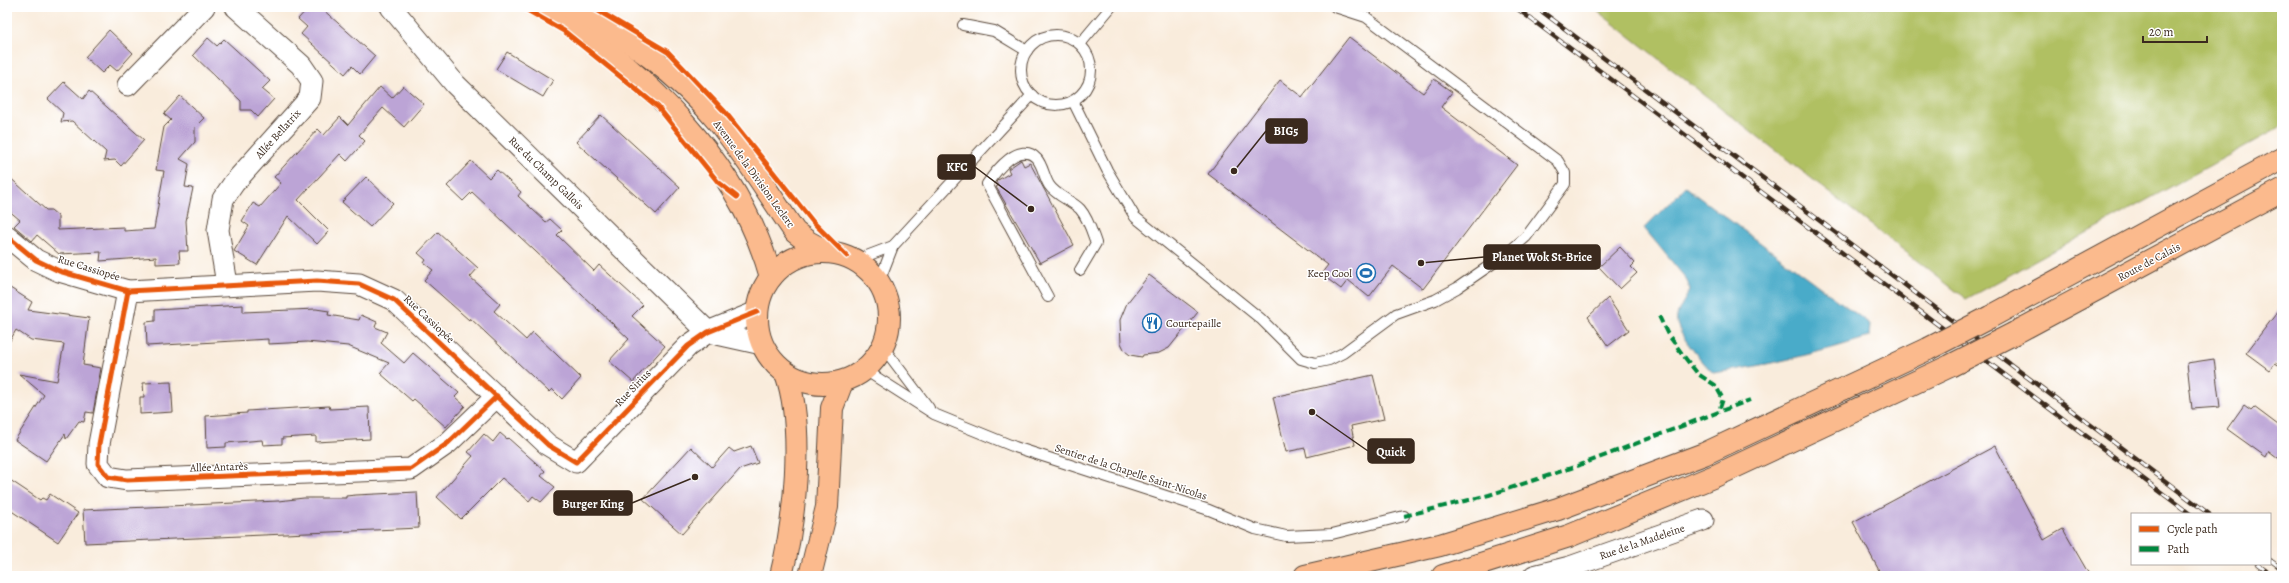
<svg xmlns="http://www.w3.org/2000/svg" width="2289" height="583" viewBox="0 0 2289 583" font-family="Alegreya,serif">
<style>
.green{fill:#b0c062;stroke:#767540}
.water{fill:#49abc9;stroke:#426a74}
.building{fill:#bca4d6}
.lines{fill:none;stroke-linecap:round;stroke-linejoin:round}
.service-casing{stroke:#58473a;stroke-width:12}
.minor-casing{stroke:#58473a;stroke-width:23}
.primary-casing{stroke:#58473a;stroke-width:24}
.service{stroke:#fff;stroke-width:10}
.minor{stroke:#fff;stroke-width:21}
.primary{stroke:#fbba8d;stroke-width:22}
.rail-casing{stroke:#3b2a1e;stroke-width:4.5}
.rail{stroke:#fff;stroke-width:3;stroke-dasharray:9;stroke-linecap:butt}
.primary-bridge-casing{stroke:#58473a;stroke-width:24;stroke-linecap:butt}
.primary-bridge{stroke:#fbba8d;stroke-width:22}
.quiet{stroke:#00873e;stroke-width:4;stroke-dasharray:8 4;stroke-linecap:butt}
.cycleway-casing{stroke:#fff;stroke-width:8}
.cycleway{stroke:#e8590c;stroke-width:5}
.labels{text-anchor:middle;dominant-baseline:central;stroke-width:3;stroke-linejoin:round;paint-order:stroke}
.street-label{font-size:11px;fill:#3b2a1e;stroke:#fff}
.poi-label{font-size:11px;fill:#3b2a1e;stroke:#fff;text-anchor:end}
.leader{fill:none;stroke:#3b2a1e;stroke-width:1.5}
.callout-dot{fill:#3b2a1e;stroke:#fff;stroke-width:1.5}
.callout{fill:#3b2a1e;stroke:#3b2a1e;stroke-width:1.5}
.callout-label{font-size:12px;text-anchor:middle;font-weight:bold;fill:#fff}
</style>
<rect width="100%" height="100%" fill="#fff"/>
<filter id="ink" filterUnits="userSpaceOnUse"><feTurbulence type="fractalNoise" baseFrequency=".025" numOctaves="2"/><feDisplacementMap in="SourceGraphic" scale="8" xChannelSelector="R" yChannelSelector="G"/><feConvolveMatrix kernelMatrix="1 2 1 2 8 2 1 2 1" color-interpolation-filters="sRGB"/></filter>
<filter id="wash" filterUnits="userSpaceOnUse"><feTurbulence type="fractalNoise" baseFrequency=".012" numOctaves="4" result="noise"/><feDisplacementMap in="SourceGraphic" scale="16" xChannelSelector="R" yChannelSelector="G"/><feGaussianBlur stdDeviation="0.9" result="paint"/><feColorMatrix in="noise" values="0 0 0 0 0 0 0 0 0 0 0 0 0 0 0 0 0 1.4 0 .05"/><feComposite in="paint" operator="in"/></filter>
<g filter="url(#wash)">
<rect width="100%" height="100%" fill="#f9ecdc"/>
<path class="green" d="M1592 7H2282V126L1966 299Z"/>
<path class="water" d="M1685 187 1870 324 1869 337C1818 353 1767 366 1713 373 1704 363 1672 330 1677 316 1679 307 1686 298 1690 290L1687 280 1644 228Z"/>
<g id="blocks">
<g class="building">
<path d="M309 7H320L375 56 360 74 352 66 345 74 301 34 307 27 298 19Z"/>
<path d="M109 30 133 53 117 71 110 65 102 73 85 57Z"/>
<path d="M1349 37 1423 93 1434 79 1452 92 1441 107 1517 165 1423 289 1393 266 1369 297 1348 280 1341 289 1321 274 1328 265 1208 174 1280 80 1302 97Z"/>
<path d="M208 38 217 46 224 39 270 81 262 89 274 99 258 117 251 110H241V101L193 55Z"/>
<path d="M507 52 553 80 543 97 496 69Z"/>
<path d="M64 82 83 99 89 91 144 140 121 166 115 160 104 161 106 152 72 121 61 122 63 113 48 99Z"/>
<path d="M403 86 424 104 404 127 383 108 359 135 365 141 347 161 340 154 298 200 329 231 317 244 288 216 257 265 234 251 249 226 242 221 253 203 260 207 281 183 274 177 318 129 324 135 340 117 348 125 380 87 392 98Z"/>
<path d="M180 96 204 118 195 127V142L180 159 189 164 185 187 193 188 186 221 188 251H179L180 263 156 264V257L100 261 101 252 59 254 37 235 32 241 14 226 20 220 7 209V175L46 210H51L58 216V230L124 227V231L154 229 164 171 156 170 164 127 171 120 164 114Z"/>
<path d="M601 115 680 187 656 214 576 142Z"/>
<path d="M1021 160 1024 166 1030 163 1074 245 1040 263 996 187 998 186 996 182 998 180 1010 173 1008 169Z"/>
<path d="M471 161 489 178 497 170 521 192 518 196 546 222 550 219 562 230 557 235 594 271 599 265 643 305 632 316 665 346 633 382 609 361 629 339 472 192 463 201 447 186Z"/>
<path d="M366 177 393 203 370 227 342 202Z"/>
<path d="M438 232 478 268 470 277 500 304 494 311 526 340 533 332 581 378 562 399 552 389 549 392 470 318 469 320 424 280 433 270 424 263 426 260 418 253Z"/>
<path d="M1620 247 1635 263 1631 267 1637 273 1620 289 1599 267Z"/>
<path d="M1149 275 1198 312 1169 348 1159 353 1143 355 1142 357 1130 355 1125 351 1121 343 1120 320 1127 303Z"/>
<path d="M7 286 32 302 28 310 89 318 83 365 101 368 93 413 86 412 84 422 79 421 66 439 65 434 46 461 15 440 44 395 19 374 57 381 64 344 31 340 16 330 7 346Z"/>
<path d="M1608 298 1629 330 1608 346 1588 317Z"/>
<path d="M243 305V312L316 309 329 311 328 315 359 320 361 315 377 322 375 327 387 332 381 343 404 363 413 353 459 393 455 397 465 406 446 427 414 399 412 401 380 373 389 363 348 346 307 342 268 344V339L147 346 146 322 155 321V310Z"/>
<path d="M2282 306V367L2275 363 2269 370 2246 353Z"/>
<path d="M2214 359 2220 407 2192 409 2187 363Z"/>
<path d="M1373 375 1384 419 1351 426 1355 445 1307 457 1305 448 1286 452 1273 397Z"/>
<path d="M171 382 173 412 140 414V397H144L143 383Z"/>
<path d="M2244 405 2251 410 2254 407 2282 428V461L2269 451 2266 457 2227 429Z"/>
<path d="M329 406 330 409 369 407 370 439 316 442V436L282 438V444L263 445 262 440 226 443V447L207 448 206 416 247 413V411Z"/>
<path d="M500 433 507 439 508 438 545 471 541 476 555 487 541 502 533 496 529 501 502 478 461 519 437 497 473 456 468 452 484 434 493 442Z"/>
<path d="M751 446 758 463 740 469 682 534 643 499 691 447 712 467 729 448 734 452Z"/>
<path d="M1995 446 2044 540 2063 529 2090 576H1882L1853 522Z"/>
<path d="M7 478 40 500 42 498 46 500 50 494 78 513 58 542 7 508Z"/>
<path d="M417 492 419 528 85 543 83 510 278 501 304 498H346V496L356 495Z"/>
</g>
</g>
</g>
<g filter="url(#ink)">
<use href="#blocks" fill-opacity="0" stroke="#58473a" stroke-width="1"/>
<g class="lines">
<g class="service-casing">
<g id="service">
<path d="M598 7 611 24"/>
<path d="M963 25 994 31 1027 51"/>
<circle cx="1056" cy="70" r="35"/>
<path d="M1080 44 1111 7"/>
<path d="M1073 101 1107 170 1135 217 1261 319 1301 359 1315 363 1329 360 1343 353 1396 314 1435 300 1457 288 1505 255 1526 237 1565 184V173L1558 161 1366 17 1335 7"/>
<path d="M856 260 893 246"/>
<path d="M879 282 893 246 1032 95"/>
<path d="M1048 297 987 184C995 172 1020 139 1037 159 1043 166 1044 177 1049 185 1056 196 1071 200 1080 209 1088 218 1092 232 1096 243L1080 270"/>
<path d="M883 347 929 408"/>
<path d="M865 370 934 414 1015 447 1209 510 1255 529 1286 536 1332 534 1404 516"/>
</g>
</g>
<g class="minor-casing">
<g id="minor">
<path d="M391 7 455 84 708 332 762 344"/>
<path d="M128 85 204 7"/>
<path d="M7 236 36 260 59 271 128 291 317 281 359 284 394 300 548 445 576 462 688 346 708 332 757 312"/>
<path d="M227 284 218 230 223 199 234 183 310 98 312 81 301 65 236 7"/>
<path d="M128 291 99 444 98 464 108 477 127 480 411 469 448 443 497 396"/>
<path d="M1534 576 1570 567 1703 520"/>
</g>
</g>
<g class="primary-casing">
<g id="primary">
<path d="M549 7C646 75 738 159 771 277"/>
<path d="M569 7C626 35 680 75 720 124 747 158 770 196 795 232L808 242 827 252"/>
<circle cx="823" cy="318" r="66"/>
<path d="M1990 317 2282 159"/>
<path d="M2015 333 2282 190"/>
<path d="M781 576C795 520 805 428 786 373"/>
<path d="M810 576 827 507 832 408 842 382"/>
<path d="M1305 576 1440 545 1558 509 1704 454 1928 349"/>
<path d="M1443 576 1569 536 1715 476 1950 366"/>
</g>
</g>
<use href="#service" class="service"/>
<use href="#minor" class="minor"/>
<use href="#primary" class="primary"/>
<g class="rail-casing">
<g id="rail">
<path d="M1515 7 2190 514"/>
<path d="M1536 7 2209 514"/>
<path d="M2270 560 2282 569"/>
<path d="M2257 564 2273 576"/>
</g>
</g>
<use href="#rail" class="rail"/>
<g class="primary-bridge-casing">
<g id="primary-bridge">
<path d="M1928 349 1990 317"/>
<path d="M1950 366 2015 333"/>
</g>
</g>
<use href="#primary-bridge" class="primary-bridge"/>
<g class="quiet">
<path d="M1659 316 1667 333 1686 359 1698 374 1715 385 1723 399 1719 411"/>
<path d="M1404 516 1489 495 1580 465 1750 400"/>
</g>
<g class="cycleway-casing">
<g id="cycleway">
<path d="M522 7 564 31 658 107 718 182 737 197"/>
<path d="M592 7 668 52 725 112 813 222 847 256"/>
<path d="M7 236 36 260 59 271 128 291 317 281 359 284 394 300 548 445 576 462 688 346 708 332 757 312"/>
<path d="M128 291 99 444 98 464 108 477 127 480 411 469 448 443 497 396"/>
</g>
</g>
<use href="#cycleway" class="cycleway"/>
</g>
</g>
<defs>
<g id="stadium-ring" transform="scale(1)"><circle r="9.5" fill="#fff" stroke="#1f6fb2" stroke-width="1.5"/><path d="M0-5a6.5 5 0 1 0 0 10a6.5 5 0 1 0 0-10ZM-3.5-1.8h7v3.6h-7Z" fill="#1f6fb2"/></g>
<g id="restaurant-ring" transform="scale(1)"><circle r="9.5" fill="#fff" stroke="#1f6fb2" stroke-width="1.5"/><path d="M-5-6h1v4h1v-4h1v4h1v-4h1v5L-1.5 .5V6h-2V.5L-5-1ZM5-6V6H3V1.5H1.5Q1.5-4 5-6Z" fill="#1f6fb2"/></g>
</defs>
<g fill-rule="evenodd">
<use href="#stadium-ring" x="1366" y="273"/>
<use href="#restaurant-ring" x="1152" y="323"/>
</g>
<g class="labels">
<g class="street-label">
<text transform="translate(278 134) rotate(-48)">Allée Bellatrix</text>
<text transform="translate(546 173) rotate(44)">Rue du Champ Gallois</text>
<text transform="translate(754 174) rotate(54)">Avenue de la Division Leclerc</text>
<text transform="translate(2149 262) rotate(-28)">Route de Calais</text>
<text transform="translate(89 268) rotate(17)">Rue Cassiopée</text>
<text transform="translate(429 319) rotate(43)">Rue Cassiopée</text>
<text transform="translate(633 388) rotate(-46)">Rue Sirius</text>
<text transform="translate(219 467) rotate(-2)">Allée Antarès</text>
<text transform="translate(1131 472) rotate(18)">Sentier de la Chapelle Saint-Nicolas</text>
<text transform="translate(1642 542) rotate(-19)">Rue de la Madeleine</text>
</g>
<g class="poi-label">
<text x="1352" y="273">Keep Cool</text>
<text x="1166" y="323" text-anchor="start">Courtepaille</text>
</g>
</g>
<path class="leader" d="M1234 171L1266 131M1031 209L975 167M1421 263L1484 257M1312 412L1368 451M695 477L632 503"/>
<g class="callout-dot">
<circle cx="1234" cy="171" r="4"/>
<circle cx="1031" cy="209" r="4"/>
<circle cx="1421" cy="263" r="4"/>
<circle cx="1312" cy="412" r="4"/>
<circle cx="695" cy="477" r="4"/>
</g>
<g class="callout">
<rect x="1266" y="119" width="41" height="24" rx="4"/>
<rect x="938" y="155" width="37" height="24" rx="4"/>
<rect x="1484" y="245" width="116" height="24" rx="4"/>
<rect x="1368" y="439" width="46" height="24" rx="4"/>
<rect x="554" y="491" width="78" height="24" rx="4"/>
</g>
<g class="callout-label">
<text x="1286" y="135">BIG5</text>
<text x="957" y="171">KFC</text>
<text x="1542" y="261">Planet Wok St-Brice</text>
<text x="1391" y="456">Quick</text>
<text x="593" y="508">Burger King</text>
</g>
<rect width="2289" height="583" fill="none" stroke="#fff" stroke-width="24"/>
<rect x="2131" y="513" width="140" height="52" fill="#ffffff" stroke="#b1aaa5"/>
<rect x="2139" y="526" width="20" height="6" fill="#e8590c" stroke="#b1aaa5"/>
<text x="2167" y="533" font-size="12" fill="#3b2a1e">Cycle path</text>
<rect x="2139" y="546" width="20" height="6" fill="#00873e" stroke="#b1aaa5"/>
<text x="2167" y="553" font-size="12" fill="#3b2a1e">Path</text>
<path d="M2143 36v6h64v-6" fill="none" stroke="#3b2a1e" stroke-width="2"/>
<text x="2149" y="36" font-size="12" fill="#3b2a1e" stroke="#ffffff" stroke-width="3" paint-order="stroke">20 m</text>
</svg>
